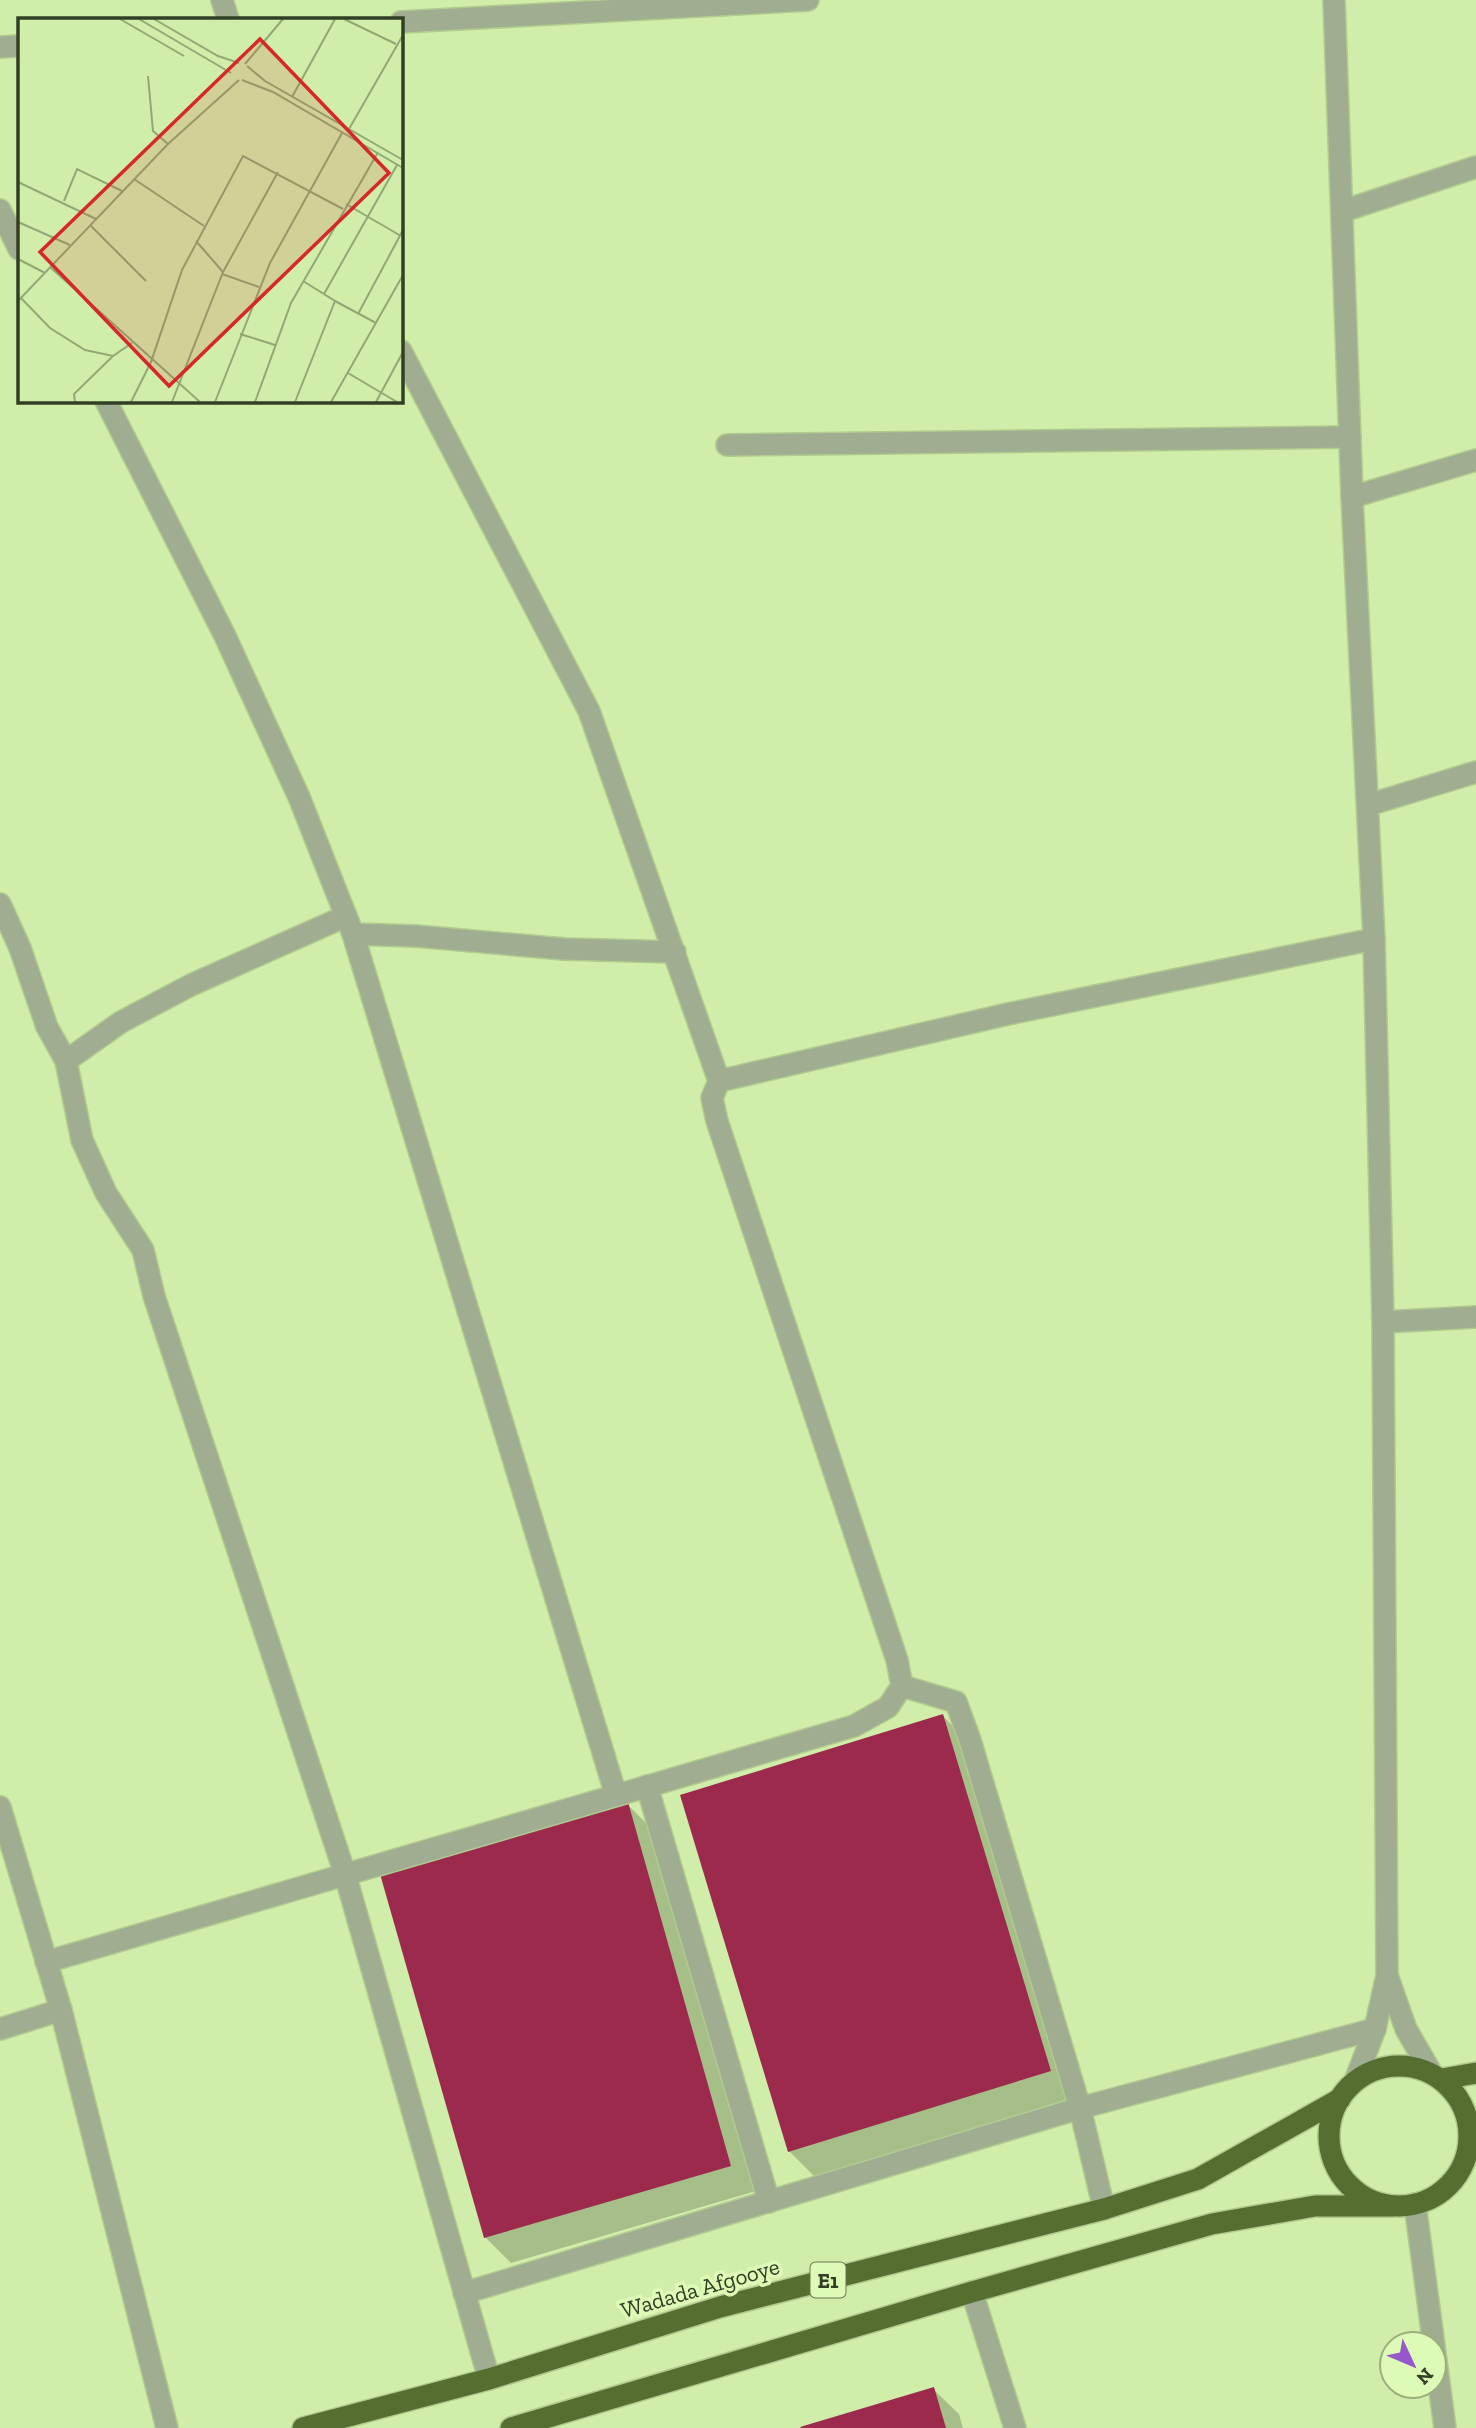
<svg xmlns="http://www.w3.org/2000/svg" width="1476" height="2428" viewBox="0 0 1476 2428" font-family="'Zilla Slab',serif">
<style>
.shadow{fill:#0003}
.building{fill:#9c2a4c}
.lines{fill:none;stroke-linecap:round;stroke-linejoin:round}
.minor-casing{stroke:#b1cb8f;stroke-width:24}
.highway-casing{stroke:#b1cb8f;stroke-width:24}
.minor{stroke:#a0ad91;stroke-width:21}
.highway{stroke:#566f31;stroke-width:21}
.labels{text-anchor:middle;dominant-baseline:central;stroke-width:7;stroke-linejoin:round;paint-order:stroke}
.shield{fill:#ddfbb7;stroke:#667750;stroke-width:2}
.shield-label{font-size:21px;font-weight:bold;fill:#333f24}
.street-label{font-size:23px;fill:#333f24;stroke:#ddfbb7}
.inset-road{fill:none;stroke:#91a874;stroke-width:2}
.view{fill:#d62828;fill-opacity:0.15;stroke:#d62828;stroke-width:3.5}
.inset-edge{fill:none;stroke:#333f24;stroke-width:3.5}
</style>
<rect width="100%" height="100%" fill="#d0eeaa"/>
<g class="shadow">
<path d="M943 1716 968 1742 1075 2097 815 2177 789 2151Z"/>
<path d="M627 1804 653 1830 756 2191 511 2263 485 2237Z"/>
<path d="M933 2389 959 2414 963 2428H804Z"/>
</g>
<g class="building">
<path d="M943 1714 1051 2071 788 2152 680 1795Z"/>
<path d="M628 1802 731 2166 484 2238 380 1874Z"/>
<path d="M934 2387 946 2428H801L800 2427Z"/>
</g>
<g class="lines">
<g class="minor-casing">
<g id="minor">
<path d="M222 0 228 19"/>
<path d="M1334 0 1352 497 1374 939 1383 1322 1387 1975 1375 2029 1355 2081"/>
<path d="M401 22 808 0"/>
<path d="M0 47 19 46"/>
<path d="M0 210 19 249"/>
<path d="M1343 211 1476 167"/>
<path d="M106 401 225 636 299 797 353 934 415 936 564 949 675 952"/>
<path d="M727 445 1350 437"/>
<path d="M1352 497 1476 460"/>
<path d="M1368 805 1476 772"/>
<path d="M0 904 20 948 47 1027 66 1061 82 1140 106 1193 143 1250 154 1296 345 1874 489 2379"/>
<path d="M353 934 616 1795"/>
<path d="M66 1061 121 1022 191 985 346 916"/>
<path d="M719 1081 1008 1014 1374 939"/>
<path d="M1383 1322 1476 1317"/>
<path d="M902 1686 956 1702 970 1740 1080 2108 1104 2209"/>
<path d="M647 1786 769 2202"/>
<path d="M0 1807 61 2010 167 2428"/>
<path d="M46 1962 854 1726 888 1707 902 1686 897 1660 717 1121 712 1098 719 1081 589 711 401 351"/>
<path d="M1387 1975 1406 2029 1432 2074"/>
<path d="M0 2029 61 2010"/>
<path d="M1415 2204 1445 2428"/>
<path d="M972 2292 1015 2428"/>
<path d="M464 2293 1080 2108 1375 2029"/>
</g>
</g>
<g class="highway-casing">
<g id="highway">
<circle cx="1399" cy="2136" r="70"/>
<path d="M1442 2079 1476 2073"/>
<path d="M303 2428 489 2379 720 2307 1104 2209 1198 2179 1340 2099"/>
<path d="M511 2428 972 2292 1212 2224 1315 2206H1393"/>
</g>
</g>
<use href="#minor" class="minor"/>
<use href="#highway" class="highway"/>
</g>
<g class="labels">
<rect class="shield" x="810.5" y="2262.5" width="35" height="35" rx="5"/>
<g class="shield-label">
<text x="828" y="2280">E1</text>
</g>
<g class="street-label">
<text transform="translate(700 2288) rotate(-16)">Wadada Afgooye</text>
</g>
</g>
<g transform="translate(18 18)">
<rect width="385" height="385" fill="#d0eeaa"/>
<path class="inset-road" d="M102 1 166 38M121 1 213 55M136 1 200 38 221 45M326 1 378 26M227 46 265 1M229 48 247 63 385 142M130 58 135 113 150 126M224 62 255 74 385 150M274 79 317 1M331 111 385 17M116 161 186 208M0 164 78 201M46 183 59 151 104 173M328 186 383 218M0 204 52 227M72 207 128 263M0 241 27 255M32 249 182 384M205 254 260 154M204 256 241 269M306 276 379 147M3 280 32 310 67 332 95 338 114 325M0 283 150 126 221 62M317 283 358 305M340 296 385 212M222 316 257 327M330 355 379 384M57 384 56 376 95 338M113 384 133 344 164 252 225 138 325 191M154 384 205 254 178 223M197 384 252 245 324 115M237 384 273 285 359 136M277 384 317 283 285 263M313 384 385 257M358 384 385 334"/>
<path class="view" d="M242 21 371 155 151 368 22 234Z"/>
<rect width="385" height="385" class="inset-edge"/>
</g>
<g transform="translate(1413 2365) rotate(134)"><circle r="33" fill="#ddfbb7" stroke="#99b07c" stroke-width="2"/>
<path d="M0-5L12 26L0 18L-12 26Z" fill="#9756cb"/>
<text y="-10" font-size="19" font-weight="bold" text-anchor="middle" fill="#333f24">N</text>
</g>
</svg>
